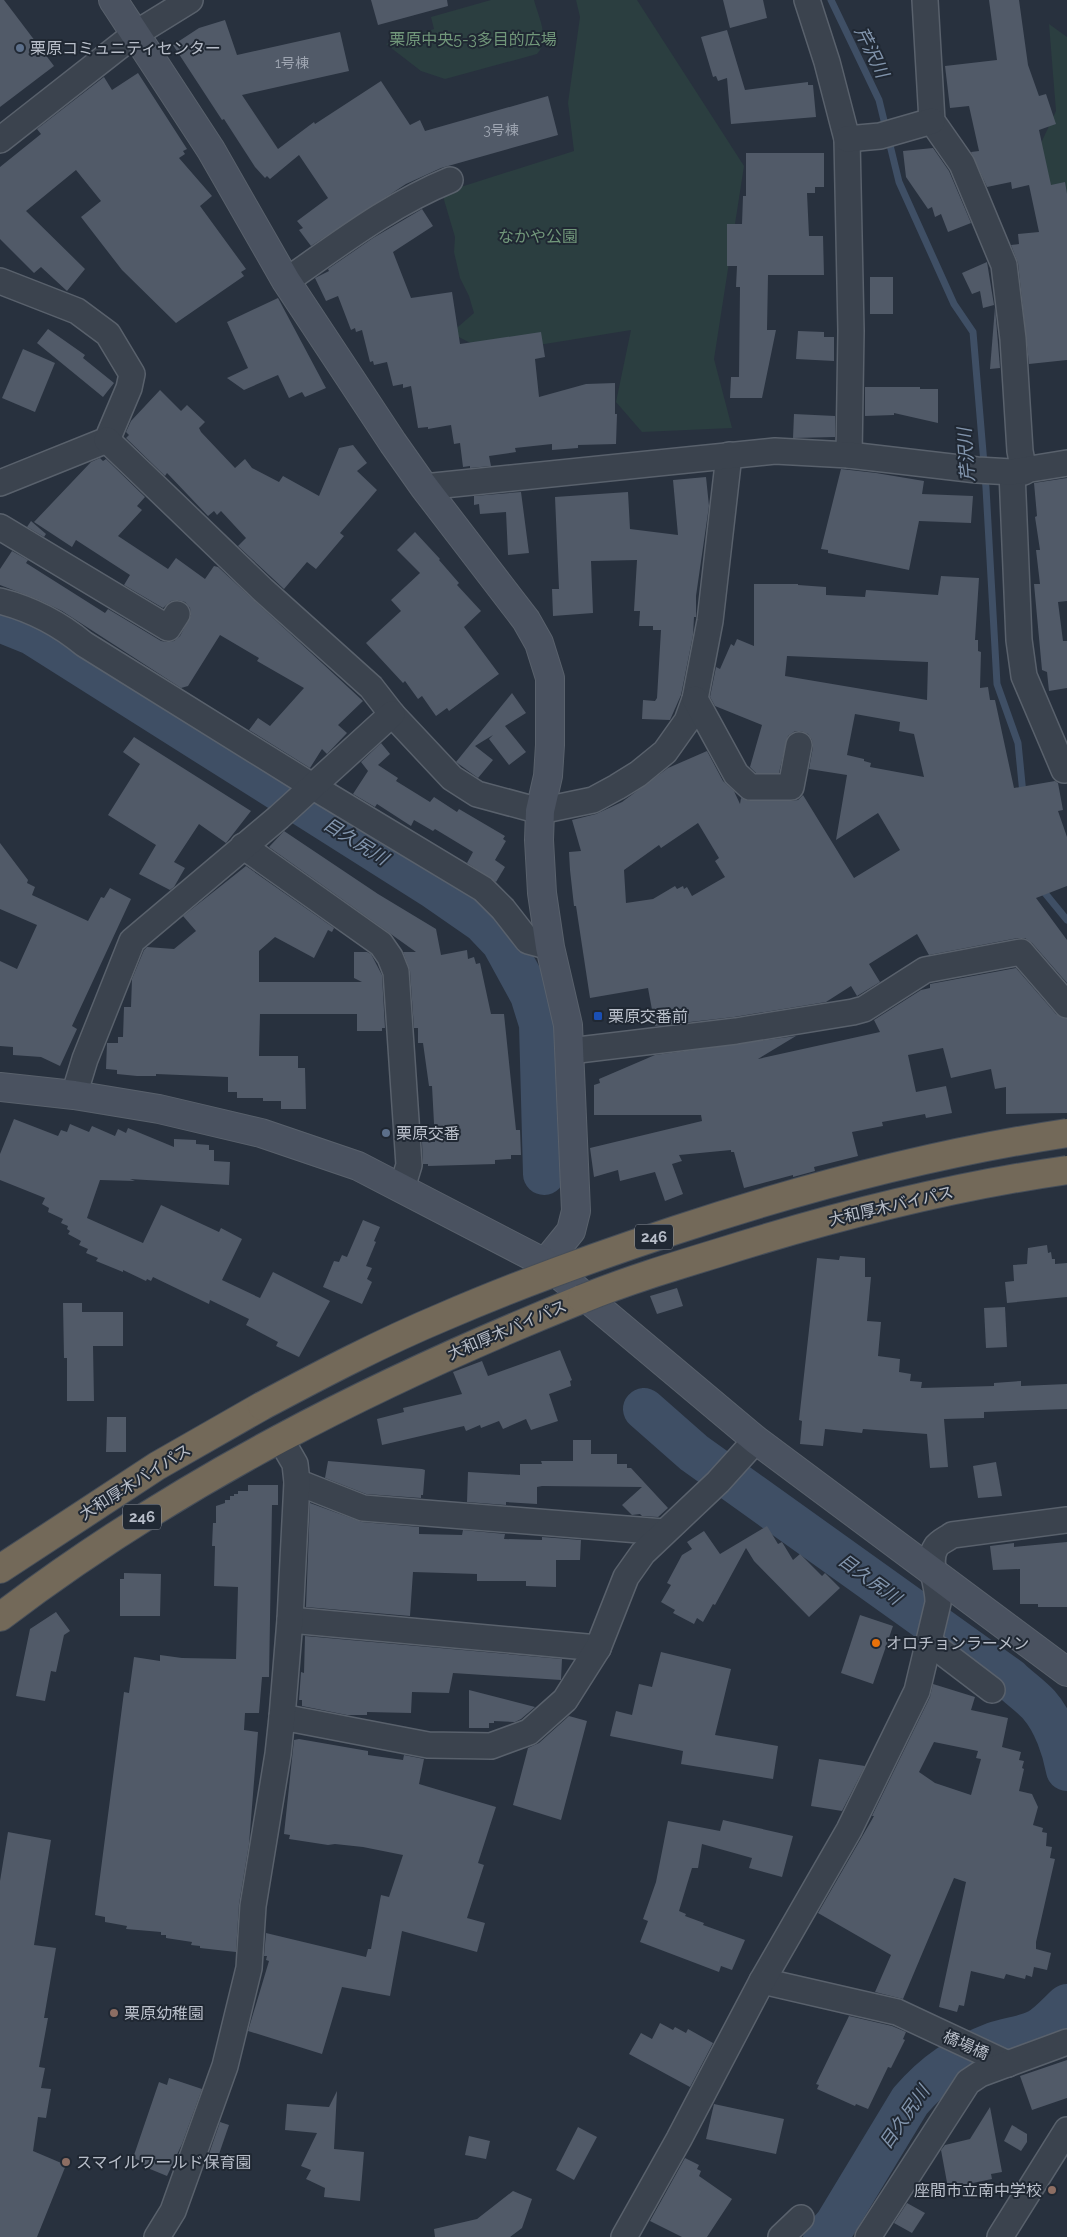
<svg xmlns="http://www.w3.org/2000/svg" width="1067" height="2237" viewBox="0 0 1067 2237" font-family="Raleway,'Noto Sans JP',sans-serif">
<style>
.green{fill:#2b3e40}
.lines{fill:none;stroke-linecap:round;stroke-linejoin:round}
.stream{stroke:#3f4f65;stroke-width:7}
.river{stroke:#3f4f65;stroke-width:42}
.building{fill:#515a68;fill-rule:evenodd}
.street-casing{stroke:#59616c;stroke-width:28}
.secondary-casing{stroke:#59616c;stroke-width:30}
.highway-casing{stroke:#464e59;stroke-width:30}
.street{stroke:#3b434e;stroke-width:25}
.secondary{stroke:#4a5260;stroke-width:28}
.highway{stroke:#736959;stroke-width:28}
.highway-bridge-casing{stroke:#464e59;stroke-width:30;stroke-linecap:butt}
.highway-bridge{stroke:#736959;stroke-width:28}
.service-dot{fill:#5c6f8a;stroke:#202833;stroke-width:2}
.transit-dot{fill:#1a4fb4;stroke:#202833;stroke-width:2}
.food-dot{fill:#e8710a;stroke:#202833;stroke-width:2}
.education-dot{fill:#8d6e63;stroke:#202833;stroke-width:2}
.labels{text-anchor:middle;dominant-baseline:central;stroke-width:4;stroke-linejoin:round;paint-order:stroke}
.number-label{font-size:14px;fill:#9ea5b1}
.shield{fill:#202833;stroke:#8a919c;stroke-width:1}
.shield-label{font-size:15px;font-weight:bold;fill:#b8bec9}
.park-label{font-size:16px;fill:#71977a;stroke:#202833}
.poi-label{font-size:16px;fill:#b8bec9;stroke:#202833;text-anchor:start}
.street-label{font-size:16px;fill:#b8bec9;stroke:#202833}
.water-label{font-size:18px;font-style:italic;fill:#8295ad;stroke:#202833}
</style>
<rect width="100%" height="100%" fill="#28313e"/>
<g class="green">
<path d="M491 0H534C538 16 551 40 537 54L445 79 421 71 386 44 434 29 431 17Z"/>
<path d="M576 0H637L744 166 714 359 732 428 642 432 616 402 631 330 490 353 451 333 474 313 469 296 460 278 454 252 455 237 442 193 574 151 568 103 580 17Z"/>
<path d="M1049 24 1067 37V237L1035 156 1056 111Z"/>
</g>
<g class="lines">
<g class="stream">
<path d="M831 0 879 100 899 182 954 304 973 332 986 488 997 684 1018 743 1023 794"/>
<path d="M1040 887 1067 920"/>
</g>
<g class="river">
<path d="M0 621 32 634 434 888 483 922 502 942 531 995 540 1024 544 1174"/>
<path d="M644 1409 694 1453 1010 1679C1019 1688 1031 1696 1039 1705 1054 1722 1063 1749 1067 1770"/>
<path d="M824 2237 835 2225 910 2101C935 2072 958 2057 994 2043 1008 2038 1025 2037 1038 2030 1048 2025 1058 2013 1067 2005"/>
</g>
</g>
<g class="building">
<path d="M0 0H4L54 66 0 107Z"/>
<path d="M371 0H447L448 6 378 25Z"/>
<path d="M723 0H763L767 18 730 28Z"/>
<path d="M989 0H1019L1028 65 1039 96 1046 94 1056 124 1039 130 1051 185 1065 182 1067 194V360L1029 364 1018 263 1011 245 1019 244 1018 234 1039 232 1029 185 1012 189 1011 182 987 187 971 152 979 151 969 106 950 108 945 66 997 60Z"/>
<path d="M225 20 237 55 340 32 349 71 242 95 278 149 314 122 315 124 381 81 410 125 420 120 425 131 548 96 558 135 441 168 406 184 311 246 299 230 303 228 297 221 328 198 299 155 270 179 267 176 265 178 255 167 224 119 222 120 173 45 199 28Z"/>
<path d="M727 30 745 90 808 82V85H813L816 117 731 124 727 78 718 81 716 76 713 77 701 37Z"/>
<path d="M138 73 187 149 183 151 185 154 179 158 212 196 200 206 246 269 241 272 244 276 176 323 122 270 81 217 101 201 76 170 26 211 85 269 67 291 41 267 34 273 0 239V167L41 134 37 129 104 77 112 90Z"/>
<path d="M933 148 949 171 971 223 948 232 941 214 935 217 932 207 928 209 906 177 903 151Z"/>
<path d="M746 153H824V187H815V193H807L809 236H823L824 275H768L767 330H776L762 398H730L731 377H739L740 287H736L737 266H727V224H742L743 196H746Z"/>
<path d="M422 209 433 226 393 252 411 298 452 292 460 344 541 332 545 357 535 359 539 397 586 384 615 383V414H617L616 444 578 445V448L552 450V444L515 448 516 452 489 456 491 466 470 468V466L463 467 460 443 454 444 451 425 428 429V427L418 428 411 386 403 388V384L393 386 387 362 374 365 373 361 370 362 362 330 356 332 355 328 351 330 338 296 326 301 315 278 329 271 328 269 373 238Z"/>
<path d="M987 262 994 305 983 308 980 291 972 294 962 273Z"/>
<rect x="870" y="277" width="23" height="37"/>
<path d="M278 298 326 388 305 397 302 392 289 398 278 375 244 390 227 378 248 368 227 322Z"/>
<path d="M995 307 1000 368 990 369Z"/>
<path d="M48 329 85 355 83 358 114 383 103 397 37 343Z"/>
<path d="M798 331 824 332V337H834V361L796 359Z"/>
<path d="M23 349 55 363 35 412 2 398Z"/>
<path d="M865 387H920V389H938V423L894 413V415L865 416Z"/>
<path d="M160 390 181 411 187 405 205 422 199 428 201 432 235 468 245 459 252 468 279 482 283 476 319 496 339 448 353 445 367 463 357 471 377 490 340 533 344 536 316 569 307 562 284 589 238 546 246 538 221 511 217 515 214 511 208 516 167 473 165 476 126 438 129 435 126 432 131 421Z"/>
<path d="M794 414 835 416V437L793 438Z"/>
<path d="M100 458 103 461 106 459 145 497 137 506 142 510 118 536 168 569 176 558 205 579 214 566 218 567 363 701 338 725 347 733 327 754 322 749 310 768 249 730 258 718 270 726 304 688 257 661 259 658 220 635 188 686 181 688 62 611 39 600 0 585V569L12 551 28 560 26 563 105 613 108 609 161 641 167 642 174 641 180 636 191 615 190 608 185 602 178 600 171 601 163 608 124 585 130 575 76 540 72 547 34 522 91 462Z"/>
<path d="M841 469 876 473 924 481 922 494 973 496 971 523 919 521 909 570 828 553V550L821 549Z"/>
<path d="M706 477 709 506 696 596V617H694L693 635 681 695 670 720 642 719 643 700 655 701 657 698 661 630H653V626H639L640 611H634L637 560 591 561 593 613 553 616 552 589H559L555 497 628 492 630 529 678 535 673 480Z"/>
<path d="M1067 478V601L1058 602 1063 641H1067V688L1049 691 1047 672 1042 670 1034 584H1040L1036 550H1040L1035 517 1037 516 1034 483Z"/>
<path d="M521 492 529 553 508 555 506 512 480 514 479 504 474 505V496Z"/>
<path d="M31 521 46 534 44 537 27 527Z"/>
<path d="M415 532 440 559 439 560 459 583 457 585 481 611 464 627 499 674 449 711 447 708 436 716 422 696 418 699 405 681 403 683 366 643 401 611 391 600 420 573 397 550Z"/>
<path d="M941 576 979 578 975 640H978V651L981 652 980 688 988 687 990 700H995L1014 788 1055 781 1058 783 1063 810 1058 811 1067 837V886L1036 898 1067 940V983L1032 943 1025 938H1018L929 955 917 934 869 964 880 982 857 996 851 986 826 1002 734 1017 655 1026 648 988 590 998 576 906H574L570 870 569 852 581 851 572 820 596 814 622 802 668 768 707 751 723 781 734 791 740 804 741 798 750 801H791L798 800 803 795 854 878 900 850 878 813 836 840 847 775 809 769 813 747 812 740 808 734 801 731H795L788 736 779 773H756L750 767 762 725 715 706 710 697 716 667 720 669 731 644 734 646 737 639 754 646V584H798V585L826 587V595L865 597 866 590 938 595ZM787 656 928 662 927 700 785 676ZM855 714 900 722 899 731 914 734 924 777 870 767 871 763 864 761V759L847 755ZM698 823 719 858 715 861 725 877 692 896 687 887 684 889 683 886 677 889 675 886 653 899 626 903 624 870 659 845 661 848Z"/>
<path d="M512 693 526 713 505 726 526 752 509 765 489 739 493 735 475 746 493 760 478 778 456 762Z"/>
<path d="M134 737 251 811 226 843 199 824 174 862 185 868 174 887 170 890 139 874 156 845 108 815 140 764 123 752Z"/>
<path d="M381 743 390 754 378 765 398 778 396 781 430 802 434 797 457 812 459 809 505 836 503 839 506 841 495 860 505 867 496 882 467 863 473 852 435 829 433 831 414 820 411 826 377 804 375 807 353 794 368 771 361 762Z"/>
<path d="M284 831 378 894 436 929 441 955 467 950 468 959 474 957 476 964 480 963 491 1014H504L516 1130H520L521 1155H511V1159L495 1160V1164L428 1166V1164H423L422 1142H435L432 1086H429L423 1043H418V1028H414L410 971 403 952H416L269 847Z"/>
<path d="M0 843 28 880 27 883 35 887 32 895 88 921 101 897 104 898 110 888 131 899 72 1026 77 1029 60 1066 41 1057 13 1055V1047L0 1046V961L17 969 37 925 0 909Z"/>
<path d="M246 866 334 928 332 932 328 930 314 958 275 937 259 951V982H362L354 978V952H367L371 954 382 975 385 1028H382V1031H357V1014H260L259 1056H298V1068H305L306 1109H281V1101H263V1098H237V1092H228V1077L156 1074V1076H137L117 1074V1070L106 1069 107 1043H118V1037H123L124 1007H131L132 979 144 950 147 947 174 949 196 931 183 916Z"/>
<path d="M1016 968 1056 1014 1067 1019V1113L1006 1114V1087L995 1089 991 1069 951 1078 943 1048 908 1055 916 1092 946 1086 952 1113 926 1118 925 1114 882 1122 883 1126 852 1132 858 1156 814 1167 815 1171 793 1177V1175L744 1188 734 1152H731V1150L679 1155 682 1161 672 1164 683 1194 665 1201 655 1172 620 1181 618 1170 594 1177 590 1148 702 1121 701 1115H594V1085L600 1083 599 1079 655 1055 796 1036 758 1059 880 1032 874 1020 921 990 930 988V984Z"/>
<path d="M14 1119 58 1136 61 1130 67 1132 70 1124 89 1132 92 1126 115 1136 118 1129 126 1133 128 1128 174 1147V1139L196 1140V1144L209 1145V1150H214V1161L230 1162 229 1185 130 1179 135 1181 100 1180 87 1218 143 1243 161 1205 219 1232 221 1228 242 1239 222 1280 260 1298 273 1272 330 1301 299 1357 276 1346 278 1342 246 1325 249 1319 210 1300 209 1304 153 1277 151 1281 147 1279 146 1281 123 1270V1272L96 1261 98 1258 86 1253 88 1249 79 1245 81 1241 68 1234 70 1231 67 1229 68 1226 61 1223 63 1219 48 1212 49 1208 42 1204 45 1198 0 1180V1154Z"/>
<path d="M363 1220 380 1227 374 1241 376 1242 366 1266 372 1268 367 1279 372 1282 362 1304 323 1287 334 1261 339 1262 342 1255 347 1257Z"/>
<path d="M1047 1245 1048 1253 1051 1252 1052 1259H1055V1264L1067 1263V1297L1007 1303 1005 1282 1014 1281 1013 1265 1027 1264 1028 1248Z"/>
<path d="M840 1256 865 1258V1277H871L867 1321 881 1322 878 1356 900 1359 899 1372 911 1374 910 1381 922 1382 921 1388 994 1386V1383L1021 1381V1386L1067 1384V1409L984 1412V1418L944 1419 948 1467 930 1468 927 1434 863 1429 862 1433 825 1429 823 1446 800 1444 802 1421 799 1420 817 1258 839 1260Z"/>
<path d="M677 1288 683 1306 657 1314 650 1296Z"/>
<path d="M63 1303H82V1312H123V1346H93L94 1401H67V1358H64Z"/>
<path d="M1005 1307 1007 1347 986 1348 984 1308Z"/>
<path d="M560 1350 572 1380 570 1381 571 1386 549 1394 558 1421 531 1430 526 1419 503 1429 499 1421 481 1428 480 1425 466 1431 464 1426 382 1445 377 1419 404 1412 403 1408 462 1394 453 1372 482 1361 488 1376Z"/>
<path d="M107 1417H126V1452H106Z"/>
<path d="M573 1440H591V1454H617V1464H627V1468H631L668 1508 658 1517 642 1516 640 1514 632 1515 622 1505 642 1487 542 1486 537 1487V1504L506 1502V1505L467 1502 468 1472 520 1475V1464H542L541 1461H573Z"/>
<path d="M328 1461 422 1469 425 1470 423 1495H421V1498L366 1494 325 1478Z"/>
<path d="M996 1462 1002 1496 978 1498 973 1466Z"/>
<path d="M248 1485H278V1505H272L269 1677H262L259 1713H245L244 1730 258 1732 249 1844 239 1904 236 1952 200 1948V1946L191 1945 192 1942 166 1938V1935H161V1932L126 1929 127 1926 105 1922V1917L95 1915 124 1692 129 1693 134 1657 160 1661V1655L182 1658 236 1659 238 1587 214 1586 215 1546H212L213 1523H216V1506L225 1503V1500H230V1496H234V1494H238V1491H248Z"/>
<path d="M310 1503 362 1522 419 1527V1534L462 1535 463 1530 505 1534 504 1539 542 1540V1537L581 1540 580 1560H556V1587L526 1586V1581H477V1574L413 1572 410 1616 306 1607Z"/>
<path d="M767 1526 778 1544 782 1542 793 1560 800 1554 822 1576 825 1573 840 1588 809 1617 754 1561 746 1548 715 1605 713 1604 703 1622 697 1618 694 1624 673 1613 675 1610 661 1602 671 1585 667 1583 682 1555 692 1549 687 1542 704 1531 720 1554Z"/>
<path d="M1067 1542V1607H1038V1604H1020V1569L993 1570 990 1546 1014 1543V1547Z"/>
<path d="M124 1573 161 1574 160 1616H120V1579H124Z"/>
<path d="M56 1612 70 1631 64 1635 56 1672 51 1671 45 1701 16 1696 30 1629Z"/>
<path d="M860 1615 893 1626 873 1684 841 1673Z"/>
<path d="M305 1636 562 1659 561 1680 453 1673 449 1693 412 1692 411 1713 367 1712V1715H347L302 1706V1700H299L301 1672 304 1673Z"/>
<path d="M661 1652 731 1669 715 1735 778 1746 773 1779 681 1764 683 1751 610 1736 616 1711 632 1715 639 1684 652 1687Z"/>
<path d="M933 1684 975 1697 971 1710 1008 1718 1002 1747 1021 1752 1019 1760 1024 1761 1022 1768 1024 1769 1019 1791 1032 1794 1038 1807 1033 1825 1043 1828 1042 1832 1047 1833 1046 1846 1052 1847 1050 1858 1055 1859 1036 1942V1949L1051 1953 1047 1970 1034 1967 1032 1977 1026 1975 1025 1979 1006 1974 1004 1979 971 1971 964 2006 959 2005 957 2012 939 2007 966 1882 954 1878 903 1999 875 1992 891 1955 818 1913 874 1816H872L930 1697ZM934 1742 978 1751 976 1758 981 1759 971 1795 935 1783 919 1772Z"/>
<path d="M469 1690 535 1707 521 1719 515 1722 494 1721V1723H489V1728H469Z"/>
<path d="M569 1716 587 1721 561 1820 513 1805 528 1748 539 1743Z"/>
<path d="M299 1739 368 1751V1755L403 1760 404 1755 424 1759 419 1784 496 1807 478 1863 484 1865 467 1918 485 1923 477 1952 402 1931 390 1996 342 1987 322 2054 248 2031 269 1961 266 1960 267 1956H264L266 1933 366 1957 368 1949H371L381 1895 389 1897 403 1855 363 1847 335 1844 328 1845 289 1839 290 1835 284 1834 294 1740Z"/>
<path d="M819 1759 865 1766 842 1811 811 1806Z"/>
<path d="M723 1820 793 1836 782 1877 749 1868 752 1858 702 1844 698 1868H692L679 1911 686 1914 685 1916 704 1923 703 1925 745 1940 732 1970 721 1966 719 1972 640 1942 648 1921 643 1919 656 1882 668 1821 720 1831Z"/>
<path d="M8 1832 51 1840 34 1945 56 1948 44 2018H48L39 2067 45 2068 41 2088 51 2089 46 2118 38 2117 33 2151 66 2165 37 2237H0V1881Z"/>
<path d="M849 2016 892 2026 906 2032 903 2039 905 2040 891 2068 888 2067 868 2109 856 2104 855 2106 817 2089 819 2085 816 2084Z"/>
<path d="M660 2023 673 2030 675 2027 686 2033 688 2029 713 2043 690 2087 629 2054 641 2033 652 2039Z"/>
<path d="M1067 2060V2098L1032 2110 1020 2076Z"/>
<path d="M169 2078 202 2089 182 2144 167 2176 150 2169V2167L143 2164 144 2162 133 2158 159 2082 167 2085Z"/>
<path d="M337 2091 334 2149 364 2152 360 2201 324 2197 325 2188 306 2179 311 2170 301 2166 317 2133 285 2130 287 2104 329 2107Z"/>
<path d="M714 2104 784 2119 776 2154 706 2139Z"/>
<path d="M990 2107 1002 2172 991 2174 992 2179 948 2188 941 2150 945 2145 970 2139Z"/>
<path d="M220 2122 229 2125 218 2157 209 2154Z"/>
<path d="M1012 2125 1027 2134V2142L1021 2151 1004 2141Z"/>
<path d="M578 2127 597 2137 574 2180 556 2170Z"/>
<path d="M469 2136 490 2141 486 2159 465 2155Z"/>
<path d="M685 2158 699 2165 697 2169 701 2171 699 2176 732 2199 707 2237H682L650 2221Z"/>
<path d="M513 2191 532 2199 522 2228 510 2237H435L434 2229 477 2219Z"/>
<path d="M907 2203 925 2213 912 2233 894 2223Z"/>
</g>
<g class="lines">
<g class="street-casing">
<g id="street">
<path d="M807 0 827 62 847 139 851 331 849 455"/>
<path d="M925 0 932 121 962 164 1004 265 1013 339 1020 451 1024 472"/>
<path d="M847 139 880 136 932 121"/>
<path d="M0 140 135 34 190 0"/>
<path d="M0 281 77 311 108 334 132 374 129 388 107 440 0 483"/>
<path d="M286 281C338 245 391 204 450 180"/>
<path d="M107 440 263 590 371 687 392 714 452 778 477 794 540 811 593 800 617 787 638 774 665 752 687 721 695 699 710 621 729 455"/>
<path d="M1012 472 1019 640 1024 676 1064 770"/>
<path d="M424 487 775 451 849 455 977 470 1012 472 1067 463"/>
<path d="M0 527 168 628 177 614"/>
<path d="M0 601C31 609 60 624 84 644L312 786 483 889 503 909 528 941 550 947"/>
<path d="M695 699 736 774 750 787H791L799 745"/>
<path d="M243 846 381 944 390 957 396 972 409 1165 402 1188"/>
<path d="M570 1051 736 1031 853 1012 864 1009 925 970 1021 952 1067 1005"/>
<path d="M74 1095 85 1059 132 941 279 817 392 714"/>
<path d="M297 1482 363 1508 664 1532"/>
<path d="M290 1620 598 1648"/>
<path d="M929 1642 992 1690"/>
<path d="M282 1717 428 1745 491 1746 529 1732 565 1700 598 1648 626 1577 643 1553 718 1482 756 1440"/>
<path d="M762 1981 897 2012 1008 2064"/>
<path d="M157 2237 173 2211 225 2066 249 1968 253 1906 278 1754 282 1717 290 1620 297 1482 295 1464 280 1438"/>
<path d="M624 2237 679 2139 762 1981 849 1830 917 1691 938 1603C939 1586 926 1562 936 1547 939 1542 947 1539 952 1535L1067 1520"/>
<path d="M781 2237 801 2218"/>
<path d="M868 2237 968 2082 980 2074 1067 2042"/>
<path d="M1000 2237 1067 2130"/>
</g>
</g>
<g class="secondary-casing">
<g id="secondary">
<path d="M113 0 211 150 286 281 393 443 424 487 526 620 539 643 550 678V745L548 776 540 811 539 840 542 893 550 947 568 1025 576 1211 571 1231 545 1263"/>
<path d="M0 1087 74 1095 159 1109 261 1133 358 1166 545 1263 756 1440 1067 1672"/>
</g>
</g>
<g class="highway-casing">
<g id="highway">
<path d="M0 1569 157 1466 262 1406"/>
<path d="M0 1617C179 1481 374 1383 582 1299"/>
</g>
</g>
<use href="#street" class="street"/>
<use href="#secondary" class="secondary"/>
<use href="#highway" class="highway"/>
<g class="highway-bridge-casing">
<g id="highway-bridge">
<path d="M582 1299C626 1281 672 1267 718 1253 832 1217 949 1187 1067 1170"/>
<path d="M262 1406C322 1374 381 1343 443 1317 519 1284 597 1256 676 1230 803 1188 934 1153 1067 1133"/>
</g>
</g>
<use href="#highway-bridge" class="highway-bridge"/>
</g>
<g class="service-dot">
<circle cx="20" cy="48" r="5"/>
<circle cx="386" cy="1133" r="5"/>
</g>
<rect class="transit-dot" x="593" y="1011" width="10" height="10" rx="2.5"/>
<circle class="food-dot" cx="876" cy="1643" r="5"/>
<g class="education-dot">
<circle cx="114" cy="2013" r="5"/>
<circle cx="66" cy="2162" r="5"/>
<circle cx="1052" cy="2190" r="5"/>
</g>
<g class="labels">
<g class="number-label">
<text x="292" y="63">1号棟</text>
<text x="501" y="130">3号棟</text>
</g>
<g class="shield">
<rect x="635" y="1224.5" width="38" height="25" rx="4"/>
<rect x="123" y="1504.5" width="38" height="25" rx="4"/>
</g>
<g class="shield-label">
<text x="654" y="1237">246</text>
<text x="142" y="1517">246</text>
</g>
<g class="park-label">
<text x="473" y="39">栗原中央5-3多目的広場</text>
<text x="538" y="236">なかや公園</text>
</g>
<g class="poi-label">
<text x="30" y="48">栗原コミュニティセンター</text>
<text x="608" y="1016">栗原交番前</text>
<text x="396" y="1133">栗原交番</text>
<text x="886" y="1643">オロチョンラーメン</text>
<text x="124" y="2013">栗原幼稚園</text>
<text x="76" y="2162">スマイルワールド保育園</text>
<text x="1042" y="2190" text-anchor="end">座間市立南中学校</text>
</g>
<g class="street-label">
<text transform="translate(891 1206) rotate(-13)">大和厚木バイパス</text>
<text transform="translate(507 1330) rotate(-23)">大和厚木バイパス</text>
<text transform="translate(135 1482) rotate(-32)">大和厚木バイパス</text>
<text transform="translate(966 2045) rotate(24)">橋場橋</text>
</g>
<g class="water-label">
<text transform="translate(872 52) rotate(64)">芹沢川</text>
<text transform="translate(966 455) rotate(-94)">芹沢川</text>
<text transform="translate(356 841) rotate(32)">目久尻川</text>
<text transform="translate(870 1579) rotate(36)">目久尻川</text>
<text transform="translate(904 2117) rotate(-55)">目久尻川</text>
</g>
</g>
</svg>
